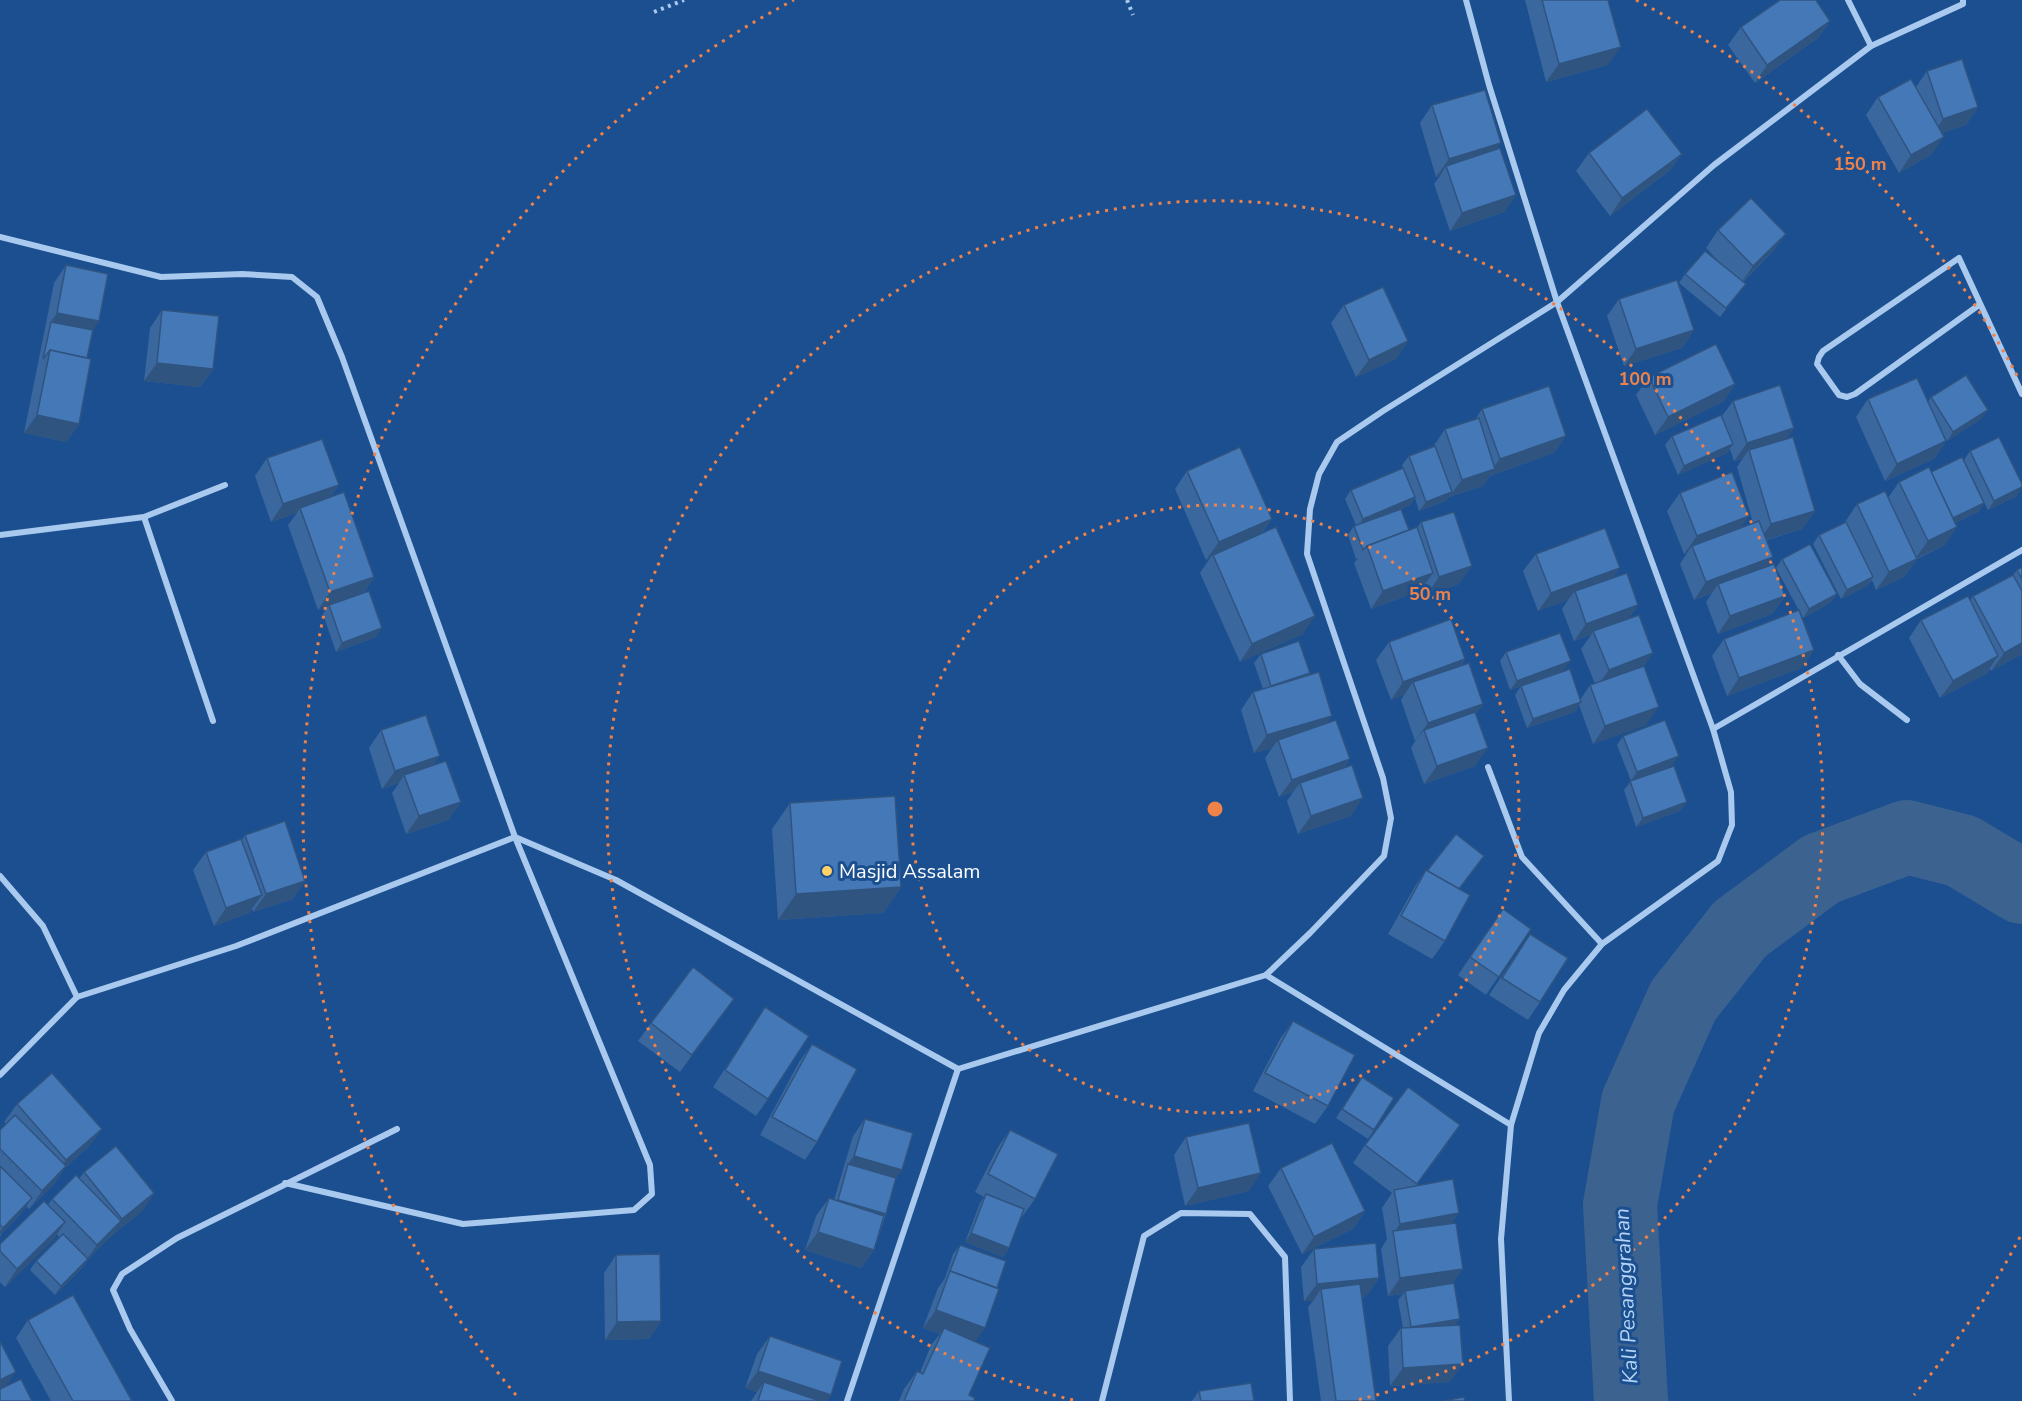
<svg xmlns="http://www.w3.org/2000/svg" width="2022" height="1401" viewBox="0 0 2022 1401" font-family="'Nunito Sans',sans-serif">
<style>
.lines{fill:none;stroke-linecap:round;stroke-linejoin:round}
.river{stroke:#3c6290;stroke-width:74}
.path{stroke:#a9c9ee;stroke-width:4;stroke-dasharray:3 4.5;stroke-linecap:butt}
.minor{stroke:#a9c9ee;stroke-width:6}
.wall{fill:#3a679d}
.shaded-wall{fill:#305480}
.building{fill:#4478b7;stroke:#305480;stroke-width:1.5}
.ring{fill:none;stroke:#ee8249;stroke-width:3;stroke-dasharray:3 6}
.poi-dot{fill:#ffd166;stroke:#1b4f8f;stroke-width:2}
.labels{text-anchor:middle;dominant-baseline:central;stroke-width:6;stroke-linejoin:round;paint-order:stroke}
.poi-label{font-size:20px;fill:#fff;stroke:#1b4f8f;text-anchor:start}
.water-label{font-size:21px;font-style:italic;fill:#b5d3f5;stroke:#1b4f8f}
.centre{fill:#ee8249;stroke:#1b4f8f;stroke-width:3}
.ring-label{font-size:18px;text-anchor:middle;font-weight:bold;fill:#ee8249;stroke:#1b4f8f;stroke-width:6;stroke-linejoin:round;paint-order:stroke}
</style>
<rect width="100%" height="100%" fill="#1b4f8f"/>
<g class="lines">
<path class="river" d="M1631 1401 1620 1205 1638 1102 1683 1001 1740 929 1821 869 1907 837 1962 851 2022 887"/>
<g class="path">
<path d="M1127 0 1133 15"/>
<path d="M654 12 684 0"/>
</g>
<g class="minor">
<path d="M1466 0 1489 85 1557 302 1713 729 1731 792 1732 825 1718 861 1602 944 1564 990 1539 1033 1511 1125 1501 1239 1509 1401"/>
<path d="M1848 0 1871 46"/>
<path d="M0 237 161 277 242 274 292 277 317 297 342 357 515 837 650 1165 652 1194 634 1210 463 1224 285 1183"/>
<path d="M1979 305 1855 394 1847 397 1839 395 1817 364 1819 357 1823 351 1959 258 2022 394"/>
<path d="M144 517 213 721"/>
<path d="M0 535 144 517 225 485"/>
<path d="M1838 655 1860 684 1907 720"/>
<path d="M1713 729 2022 550"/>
<path d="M1488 767 1522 857 1602 944"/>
<path d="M0 876 43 926 77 997"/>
<path d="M1266 975 1511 1125"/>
<path d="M0 1075 77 997 236 946 515 837 616 880 958 1069 1266 975 1310 933 1384 856 1391 818 1383 778 1307 554 1310 509 1319 474 1337 442 1383 411 1557 302 1714 165 1871 46 1963 4V0"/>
<path d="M172 1401 130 1329 113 1290 122 1274 177 1238 397 1129"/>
<path d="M847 1401 958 1069"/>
<path d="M1102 1401 1144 1236 1181 1213 1250 1214 1285 1257 1290 1401"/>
</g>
</g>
<g class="wall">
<path d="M1525 0H1608V65L1546 82Z"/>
<path d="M1830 21 1818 38 1755 83 1728 45 1741 27Z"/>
<path d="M1927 71 1978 107 1966 125 1942 133 1931 155 1899 173 1866 115 1878 97 1916 87Z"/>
<path d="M1432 105 1497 149 1516 195 1504 212 1450 231 1434 184 1440 176 1436 177 1420 123Z"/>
<path d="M1589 153 1682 154 1669 171 1610 216 1576 171Z"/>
<path d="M1718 230 1786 234 1773 251 1743 282 1739 293 1720 317 1679 283 1685 274 1720 263 1706 248Z"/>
<path d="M66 265 93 330 87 358 79 424 66 442 24 433 54 283Z"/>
<path d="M1619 299 1694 330 1682 348 1624 366 1607 316Z"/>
<path d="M1344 305 1408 341 1396 359 1356 377 1331 323Z"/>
<path d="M162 310 213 369 200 387 144 381 150 328Z"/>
<path d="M1649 377 1735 384 1723 402 1655 435 1636 395Z"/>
<path d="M1931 397 1981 419 1947 441 1944 437 1946 441 1934 459 1885 481 1856 417 1868 399 1928 402Z"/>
<path d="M1733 401 1787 439 1815 511 1802 529 1767 540 1773 557 1766 567 1785 596 1772 614 1718 634 1706 602 1712 593 1694 600 1680 564 1687 553 1684 554 1667 511 1680 493 1741 527 1753 523 1737 467 1743 458 1734 461 1730 449 1727 453 1678 475 1665 445 1672 436 1722 416Z"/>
<path d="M1482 409 1566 436 1554 453 1490 476 1483 486 1449 497V496L1446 501 1419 511 1415 498 1409 506 1401 509 1409 530 1417 528 1421 522 1459 584 1427 595 1424 586 1420 591 1371 609 1354 563 1358 558 1356 559 1348 535 1354 526 1356 525 1345 499 1351 490 1406 474 1402 465 1409 456 1433 447 1445 429 1475 420Z"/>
<path d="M1970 451 2017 496 1988 510 1964 460Z"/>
<path d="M267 458 339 485 330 497 374 577 363 594 376 637 336 652 323 614 328 606 318 610 288 525 297 513 271 522 255 476Z"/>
<path d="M1187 471 1272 519 1261 534 1303 634 1240 662 1200 573 1210 558 1206 560 1175 489Z"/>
<path d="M1931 472 1984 503 1978 512 1955 523 1945 545 1917 559 1904 577 1876 590 1872 580 1867 586 1841 599 1813 544 1819 535 1845 522 1857 504 1888 498 1899 482Z"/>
<path d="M1536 554 1620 568 1613 577 1638 605 1629 618 1644 666 1646 725 1593 744 1579 705 1575 712 1527 728 1515 695 1521 686 1510 690 1500 661 1506 652 1564 670 1539 680 1580 700 1590 685 1595 684 1581 649 1591 635 1574 641 1562 609 1568 600 1538 611 1523 571Z"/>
<path d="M1782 559 1837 594 1830 603 1803 618 1776 568Z"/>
<path d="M2022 567V654L1991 671 1990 669 1986 674 1940 698 1909 638 1921 620 1970 601 1973 596 2013 575 2017 570Z"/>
<path d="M1724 639 1814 650 1801 668 1727 696 1712 656Z"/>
<path d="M1389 642 1465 659 1461 666 1483 704 1476 714 1475 766 1424 784 1411 748 1416 740 1415 741 1401 700 1404 695 1391 700 1376 660Z"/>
<path d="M1261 654 1310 673 1309 675 1328 722 1350 759 1344 768 1351 816 1298 834 1287 801 1293 792 1279 797 1265 758 1272 748 1254 753 1241 710 1253 692 1263 689 1254 663Z"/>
<path d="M381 730 433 766 461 802 448 820 406 834 392 793 399 783 382 789 369 748Z"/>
<path d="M1623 736 1672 765 1634 780 1687 802 1680 811 1636 827 1624 790 1631 781 1617 745Z"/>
<path d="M790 803 901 887 883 913 778 920 772 829Z"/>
<path d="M245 835 293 899 253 912 252 909 249 913 214 926 193 870 206 852 242 840Z"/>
<path d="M1478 865 1459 889 1445 941 1432 959 1388 934 1414 888 1426 870Z"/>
<path d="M1503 909 1531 929 1486 995 1458 975Z"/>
<path d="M1530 934 1540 1002 1528 1020 1489 995Z"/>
<path d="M734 999 680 1072 638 1041 651 1023Z"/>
<path d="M765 1007 768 1099 756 1116 713 1087Z"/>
<path d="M1293 1021 1328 1106 1315 1124 1253 1091 1280 1039Z"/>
<path d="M812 1044 817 1142 805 1160 760 1135 799 1062Z"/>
<path d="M1362 1077 1374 1130 1368 1139 1336 1118Z"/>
<path d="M17 1104 102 1129 89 1146 65 1168 54 1184 29 1209 26 1206 20 1215 2 1233 0 1237V1130L6 1124 4 1122Z"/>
<path d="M865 1119 902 1170 896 1178 886 1214 874 1250 861 1268 805 1250 816 1216 829 1198 834 1200 853 1136Z"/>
<path d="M1010 1130 1035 1199 1022 1217H1021L1009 1248 1003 1257 965 1242 980 1203 984 1197 975 1192 998 1147Z"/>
<path d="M1186 1137 1249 1191 1185 1206 1174 1155Z"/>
<path d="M1448 1143 1416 1186 1452 1223 1453 1283 1456 1325 1450 1382 1390 1386 1388 1346 1401 1328H1403L1398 1300 1403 1294 1388 1296 1381 1249 1387 1239 1382 1208 1392 1193 1353 1163 1365 1145Z"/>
<path d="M1281 1168 1365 1211 1353 1229 1302 1254 1268 1186Z"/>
<path d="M84 1172 154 1193 142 1211 110 1237 88 1259 82 1268 55 1295 30 1270 36 1261 59 1237 57 1234 53 1240 5 1287 0 1282V1244L48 1205 52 1199 79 1179Z"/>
<path d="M960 1245 976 1341 969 1395 974 1401H899L904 1389 917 1371 920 1373 931 1345 940 1334 923 1328 938 1288 945 1278 953 1254Z"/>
<path d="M1314 1249 1379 1278 1366 1296 1362 1297 1376 1401H1321L1308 1307 1313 1301H1304L1301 1267Z"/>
<path d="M616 1255 661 1321 649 1339 605 1340 604 1273Z"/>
<path d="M28 1320 132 1401H51L16 1338Z"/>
<path d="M770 1336 831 1395 827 1401H751L757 1392 745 1388 757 1354Z"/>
<path d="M1199 1391 1254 1401H1192Z"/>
</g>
<g class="shaded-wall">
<path d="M1830 21 1818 38 1755 83 1767 65Z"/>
<path d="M1621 47 1608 65 1546 82 1559 64Z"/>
<path d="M1978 107 1966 125 1931 137 1943 119Z"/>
<path d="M1944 137 1931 155 1899 173 1911 155Z"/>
<path d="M1501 143 1489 161 1446 166 1440 176 1436 177 1449 159Z"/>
<path d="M1682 154 1669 171 1610 216 1622 198Z"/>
<path d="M1516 195 1504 212 1450 231 1462 213Z"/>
<path d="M1786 234 1773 251 1740 284 1753 266Z"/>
<path d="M57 313 99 321 87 339 51 322Z"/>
<path d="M1694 330 1682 348 1624 366 1636 349Z"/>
<path d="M1408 341 1396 359 1356 377 1369 360Z"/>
<path d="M157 363 213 369 200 387 144 381Z"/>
<path d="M1735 384 1723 402 1655 435 1668 417Z"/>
<path d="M1988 410 1981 419 1947 441 1953 432Z"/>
<path d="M37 415 79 424 66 442 24 433Z"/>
<path d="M1794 428 1782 446 1749 450 1743 458 1734 461 1747 443Z"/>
<path d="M1566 436 1554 453 1490 476 1483 486 1449 497 1462 480 1492 469 1500 459Z"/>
<path d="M1946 441 1934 459 1885 481 1897 464Z"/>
<path d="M1733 444 1727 453 1678 475 1684 466Z"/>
<path d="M339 485 326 502 300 508 297 513 271 522 283 504Z"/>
<path d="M2022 487 2017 496 1988 510 1994 501Z"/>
<path d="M1452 492 1446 501 1419 511 1426 502Z"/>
<path d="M1415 497 1409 506 1357 528 1363 519Z"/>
<path d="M1984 503 1978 512 1946 527 1953 518Z"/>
<path d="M1815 511 1802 529 1758 542 1771 524Z"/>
<path d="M1749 516 1737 533 1692 546 1687 553 1684 554 1697 536Z"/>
<path d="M1272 519 1259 536 1213 555 1210 558 1206 560 1219 542Z"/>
<path d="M1957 527 1945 545 1915 559 1928 541Z"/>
<path d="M1773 557 1761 575 1718 584 1712 593 1694 600 1706 582Z"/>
<path d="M1917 559 1904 577 1876 590 1889 572Z"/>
<path d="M1472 566 1459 584 1427 595 1439 577Z"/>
<path d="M1620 568 1608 585 1575 591 1568 600 1538 611 1551 593Z"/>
<path d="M1433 573 1420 591 1371 609 1383 591Z"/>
<path d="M374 577 362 595 318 610 330 592Z"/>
<path d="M1873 577 1867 586 1841 599 1847 590Z"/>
<path d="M1837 594 1830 603 1803 618 1809 609Z"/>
<path d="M1785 596 1772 614 1718 634 1730 616Z"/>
<path d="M1638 605 1626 623 1593 631 1591 635 1574 641 1586 624Z"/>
<path d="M1315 616 1303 634 1240 662 1252 644Z"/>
<path d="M382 628 376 637 336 652 342 643Z"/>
<path d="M2022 643V654L1991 671 2004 653Z"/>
<path d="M1814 650 1801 668 1727 696 1739 678Z"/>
<path d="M1653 653 1641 671 1596 688 1609 670Z"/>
<path d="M1998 656 1986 674 1940 698 1953 681Z"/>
<path d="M1465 659 1452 677 1413 682 1404 695 1391 700 1403 682Z"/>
<path d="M1571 661 1564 670 1510 690 1517 681Z"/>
<path d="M1581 702 1575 712 1527 728 1533 719Z"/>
<path d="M1483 704 1471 721 1424 730 1415 741 1428 723Z"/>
<path d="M1659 707 1646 725 1593 744 1605 726Z"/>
<path d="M1332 716 1320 734 1278 740 1272 748 1254 753 1267 735Z"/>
<path d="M1488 748 1475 766 1424 784 1437 766Z"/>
<path d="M440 756 427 774 404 775 399 783 382 789 395 771Z"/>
<path d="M1679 756 1672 765 1631 781 1637 772Z"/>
<path d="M1350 759 1337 777 1300 783 1293 792 1279 797 1292 780Z"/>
<path d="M1363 798 1351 816 1298 834 1311 816Z"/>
<path d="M461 802 448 820 406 834 419 816Z"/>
<path d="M1687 802 1680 811 1636 827 1643 818Z"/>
<path d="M305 881 293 899 253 912 266 894Z"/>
<path d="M901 887 883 913 778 920 796 894Z"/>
<path d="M262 895 249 913 214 926 226 908Z"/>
<path d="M734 999 722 1016 680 1072 692 1055Z"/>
<path d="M102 1129 89 1146 65 1168 54 1184 29 1209 42 1191 54 1178 66 1160Z"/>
<path d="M854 1156 902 1170 890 1187 848 1164Z"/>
<path d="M1261 1173 1249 1191 1185 1206 1198 1188Z"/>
<path d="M154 1193 142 1211 110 1237 122 1219Z"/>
<path d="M32 1198 20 1215 0 1235V1231L3 1228Z"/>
<path d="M838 1200 886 1214 879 1223 831 1209Z"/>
<path d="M1365 1211 1353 1229 1302 1254 1314 1237Z"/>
<path d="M1459 1213 1446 1231 1393 1234 1400 1224Z"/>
<path d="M121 1221 108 1239 84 1263 97 1245Z"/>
<path d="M65 1222 53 1240 5 1287 17 1269Z"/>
<path d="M818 1232 874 1250 861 1268 805 1250Z"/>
<path d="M971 1233 1009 1248 1003 1257 965 1242Z"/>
<path d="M88 1259 82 1268 55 1295 61 1286Z"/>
<path d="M1463 1269 1450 1287 1405 1291 1403 1294 1388 1296 1400 1278Z"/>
<path d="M1379 1278 1366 1296 1322 1300 1321 1289 1313 1301H1304L1317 1284Z"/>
<path d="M936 1310 985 1328 972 1346 944 1328 940 1334 923 1328Z"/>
<path d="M1460 1319 1453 1328 1411 1327Z"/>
<path d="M661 1321 649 1339 605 1340 617 1322Z"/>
<path d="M1463 1364 1450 1382 1390 1386 1403 1368Z"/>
<path d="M758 1371 831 1395 827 1401H783L764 1382 757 1392 745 1388Z"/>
<path d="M16 1372 3 1390 0 1392V1380Z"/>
</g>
<g class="building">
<path d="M1542 0H1608L1621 47 1559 64Z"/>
<path d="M1780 0H1816L1830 21 1767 65 1741 27Z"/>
<path d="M1962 59 1978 107 1943 119 1927 71Z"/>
<path d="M1911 79 1944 137 1911 155 1878 97Z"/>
<path d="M1485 90 1501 143 1449 159 1432 105Z"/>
<path d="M1647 109 1682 154 1622 198 1589 153Z"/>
<path d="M1500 148 1516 195 1462 213 1446 166Z"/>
<path d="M1751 198 1786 234 1753 266 1718 230Z"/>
<path d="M1705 251 1746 284 1726 308 1685 274Z"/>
<path d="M66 265 108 274 99 321 57 313Z"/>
<path d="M1677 280 1694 330 1636 349 1619 299Z"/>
<path d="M1383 287 1408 341 1369 360 1344 305Z"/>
<path d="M162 310 219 316 213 369 157 363Z"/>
<path d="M51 322 93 330 87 358 50 350 43 359Z"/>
<path d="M1716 344 1735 384 1668 417 1649 377Z"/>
<path d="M50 350 91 359 79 424 37 415Z"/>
<path d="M1966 375 1988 410 1953 432 1931 397Z"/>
<path d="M1917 378 1946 441 1897 464 1868 399Z"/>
<path d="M1780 385 1794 428 1747 443 1733 401Z"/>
<path d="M1549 386 1566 436 1500 459 1482 409Z"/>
<path d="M1721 415 1733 444 1684 466 1672 436Z"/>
<path d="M1479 418 1495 469 1462 480 1445 429Z"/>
<path d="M1793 437 1815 511 1771 524 1749 450Z"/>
<path d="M1999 437 2022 484V487L1994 501 1970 451Z"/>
<path d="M322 439 339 485 283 504 267 458Z"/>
<path d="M1435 446 1452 492 1426 502 1409 456Z"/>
<path d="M1240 447 1272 519 1219 542 1187 471Z"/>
<path d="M1962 457 1984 503 1953 518 1931 472Z"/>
<path d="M1929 467 1957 527 1928 541 1899 482Z"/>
<path d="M1403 468 1415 497 1363 519 1351 490Z"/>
<path d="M1732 472 1749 516 1697 536 1680 493Z"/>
<path d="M1885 491 1917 559 1889 572 1857 504Z"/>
<path d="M344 492 374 577 330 592 300 508Z"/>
<path d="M1401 509 1409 530 1367 546 1363 550 1354 526Z"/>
<path d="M1454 512 1472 566 1439 577 1421 522Z"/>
<path d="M1759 521 1773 557 1706 582 1692 546Z"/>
<path d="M1846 522 1873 577 1847 590 1819 535Z"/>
<path d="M1276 527 1315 616 1252 644 1213 555Z"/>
<path d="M1417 527 1433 573 1383 591 1367 546Z"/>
<path d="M1605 528 1620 568 1551 593 1536 554Z"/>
<path d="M1810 544 1837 594 1809 609 1782 559Z"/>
<path d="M1774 564 1785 596 1730 616 1718 584Z"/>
<path d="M2022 567V579L2017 570Z"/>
<path d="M1627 573 1638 605 1586 624 1575 591Z"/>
<path d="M2013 575 2022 591V643L2004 653 1973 596Z"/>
<path d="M369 591 382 628 342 643 329 605Z"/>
<path d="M1968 596 1998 656 1953 681 1921 620Z"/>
<path d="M1799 610 1814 650 1739 678 1724 639Z"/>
<path d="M1639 615 1653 653 1609 670 1593 631Z"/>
<path d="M1451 619 1465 659 1403 682 1389 642Z"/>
<path d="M1560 633 1571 661 1517 681 1506 652Z"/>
<path d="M1299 641 1310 673 1271 686 1261 654Z"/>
<path d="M1469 663 1483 704 1428 723 1413 682Z"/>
<path d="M1644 666 1659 707 1605 726 1590 685Z"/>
<path d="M1570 669 1581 702 1533 719 1521 686Z"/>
<path d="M1319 672 1332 716 1267 735 1253 692Z"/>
<path d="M1475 712 1488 748 1437 766 1424 730Z"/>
<path d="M426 715 440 756 395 771 381 730Z"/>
<path d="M1336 720 1350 759 1292 780 1278 740Z"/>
<path d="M1665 720 1679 756 1637 772 1623 736Z"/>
<path d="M446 761 461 802 419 816 404 775Z"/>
<path d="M1352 765 1363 798 1311 816 1300 783Z"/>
<path d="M1674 766 1687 802 1643 818 1630 781Z"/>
<path d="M895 796 901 887 796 894 790 803Z"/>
<path d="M285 821 305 881 266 894 245 835Z"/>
<path d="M1456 834 1484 856 1459 889 1427 871Z"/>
<path d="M241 839 262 895 226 908 206 852Z"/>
<path d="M1426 870 1470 895 1445 941 1401 916Z"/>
<path d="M1503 909 1531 929 1499 977 1470 957Z"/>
<path d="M1530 934 1568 958 1540 1002 1502 978Z"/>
<path d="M693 967 734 999 692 1055 651 1023Z"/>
<path d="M765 1007 809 1036 768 1099 725 1070Z"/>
<path d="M1293 1021 1355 1055 1328 1106 1265 1073Z"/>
<path d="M812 1044 857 1069 817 1142 772 1117Z"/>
<path d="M52 1073 102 1129 66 1160 17 1104Z"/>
<path d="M1362 1077 1394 1098 1374 1130 1342 1109Z"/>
<path d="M1408 1087 1460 1125 1417 1184 1365 1145Z"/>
<path d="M15 1115 66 1166 42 1191 0 1149V1130Z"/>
<path d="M865 1119 913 1133 902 1170 854 1156Z"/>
<path d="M1249 1123 1261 1173 1198 1188 1186 1137Z"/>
<path d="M1010 1130 1058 1154 1035 1199 988 1174Z"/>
<path d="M1332 1143 1365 1211 1314 1237 1281 1168Z"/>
<path d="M116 1146 154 1193 122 1219 84 1172Z"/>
<path d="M848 1164 896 1178 886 1214 838 1200Z"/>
<path d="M0 1166 32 1198 3 1228 0 1225Z"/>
<path d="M76 1175 121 1221 97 1245 52 1199Z"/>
<path d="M1453 1179 1459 1213 1400 1224 1394 1190Z"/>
<path d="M986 1194 1024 1209 1009 1248 971 1233Z"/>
<path d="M829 1198 884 1216 874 1250 818 1232Z"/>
<path d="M44 1201 65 1222 17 1269 0 1251V1244Z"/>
<path d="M1456 1223 1463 1269 1400 1278 1393 1231Z"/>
<path d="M63 1234 88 1259 61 1286 36 1261Z"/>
<path d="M1376 1243 1379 1278 1317 1284 1314 1249Z"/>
<path d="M960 1245 1006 1261 997 1288 950 1271Z"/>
<path d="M660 1254 661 1321 617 1322 616 1255Z"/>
<path d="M950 1271 999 1289 985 1328 936 1310Z"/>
<path d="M1454 1283 1460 1319 1411 1327 1405 1291Z"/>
<path d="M1360 1284 1376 1401H1336L1321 1289Z"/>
<path d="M73 1295 132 1401H73L28 1320Z"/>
<path d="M1460 1325 1463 1364 1403 1368 1401 1328Z"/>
<path d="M944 1328 990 1348 969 1395 975 1398 974 1401H904L917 1371 923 1374Z"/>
<path d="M770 1336 842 1361 831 1395 758 1371Z"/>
<path d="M0 1341 16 1372 0 1380Z"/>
<path d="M21 1379 32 1401H0V1389Z"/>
<path d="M764 1382 820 1401H758Z"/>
<path d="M1251 1383 1254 1401H1201L1199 1391Z"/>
<path d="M1464 1397 1465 1401H1443Z"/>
</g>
<g class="ring">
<circle cx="1215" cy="809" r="304"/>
<path d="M1073 1400A608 608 0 1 1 1357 1400"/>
<path d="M2020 1237A912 912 0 0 1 1914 1395M516 1395A912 912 0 0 1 794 0M1636 0A912 912 0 0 1 2020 381"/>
</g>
<circle class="poi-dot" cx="827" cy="871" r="6"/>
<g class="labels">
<g class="poi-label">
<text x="839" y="871">Masjid Assalam</text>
</g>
<g class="water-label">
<text transform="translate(1626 1296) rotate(-93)">Kali Pesanggrahan</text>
</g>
</g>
<circle cx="1215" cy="809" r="9" class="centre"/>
<g class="ring-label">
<text x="1860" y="170">150 m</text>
<text x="1645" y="385">100 m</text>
<text x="1430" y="600">50 m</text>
</g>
</svg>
